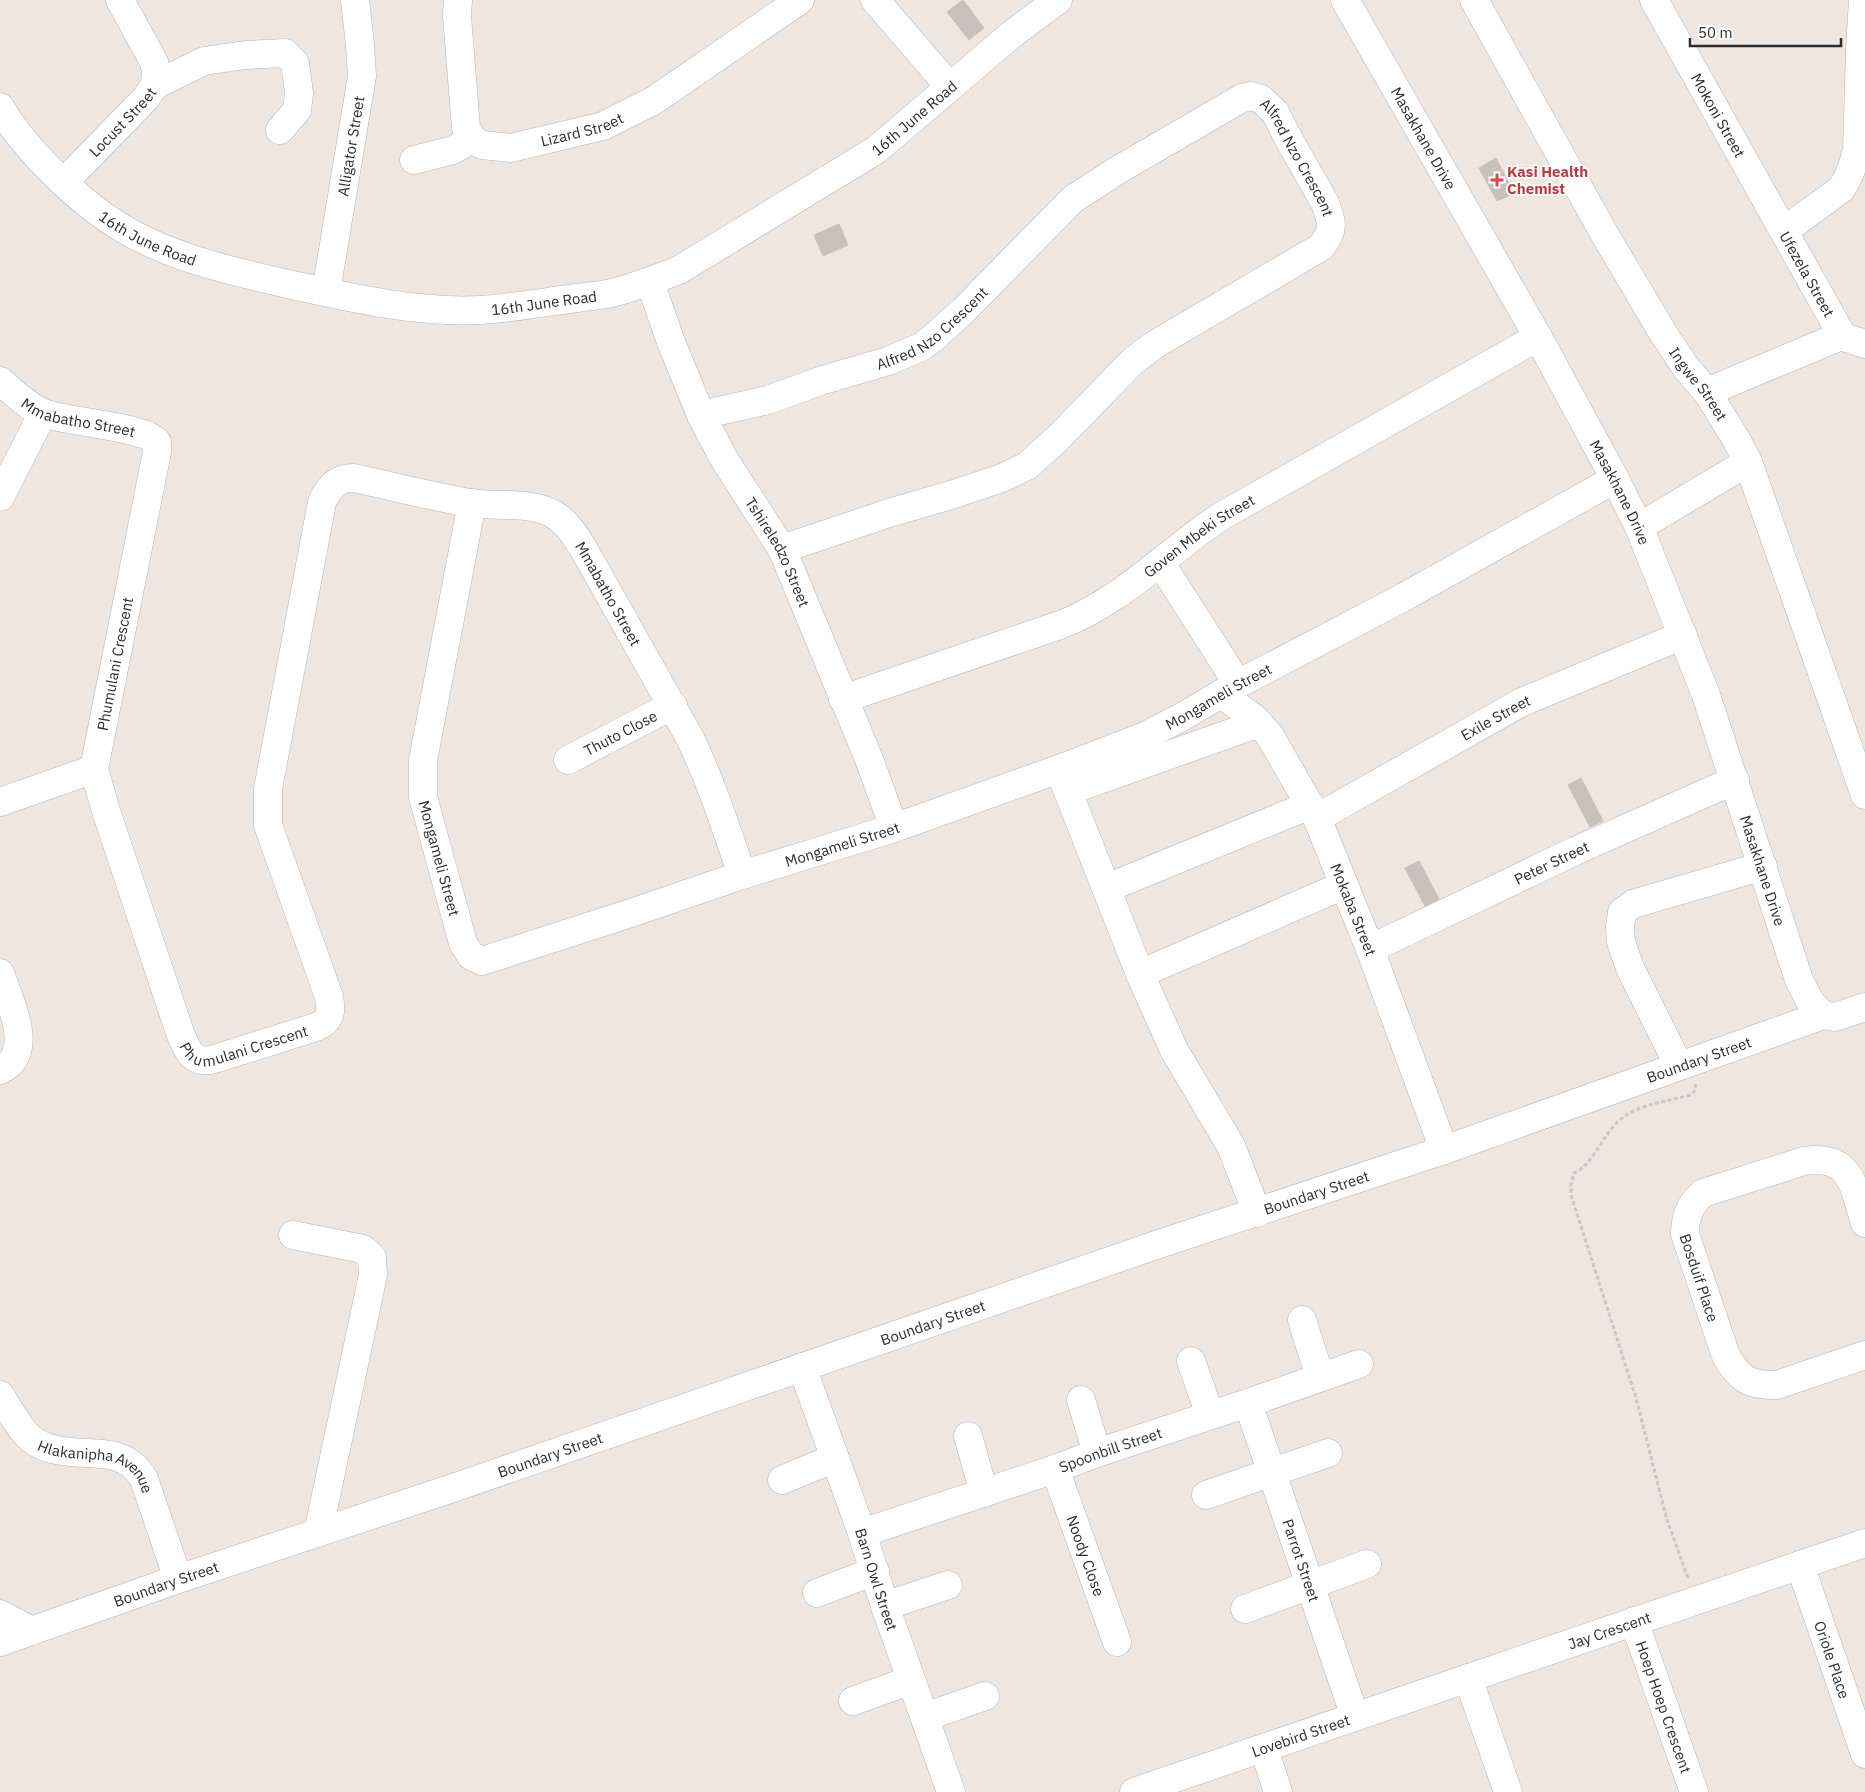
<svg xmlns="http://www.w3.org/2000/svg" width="1865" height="1792" viewBox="0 0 1865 1792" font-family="'IBM Plex Sans',sans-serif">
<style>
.building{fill:#c6c1ba;stroke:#cac2b8}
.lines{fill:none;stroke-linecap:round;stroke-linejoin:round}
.minor-casing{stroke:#b2b6c0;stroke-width:29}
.path{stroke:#c8c8c8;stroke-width:3;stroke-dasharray:4 2.5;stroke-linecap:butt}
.minor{stroke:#fff;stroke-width:28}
.health-dot{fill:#e0444e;stroke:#fff;stroke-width:2}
.labels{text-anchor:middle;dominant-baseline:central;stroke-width:4;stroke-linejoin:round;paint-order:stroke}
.street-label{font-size:15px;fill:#2c2c2c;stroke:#fff}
.health-label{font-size:15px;font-weight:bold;fill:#be3a42;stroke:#fff;text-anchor:start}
</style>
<rect width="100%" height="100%" fill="#eee6df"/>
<g class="building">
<path d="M963 0 984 28 969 40 947 12Z"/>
<path d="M1496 158 1514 193 1497 201 1479 168Z"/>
<path d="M839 224 848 245 823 256 814 235Z"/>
<path d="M1581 778 1603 821 1590 827 1568 785Z"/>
<path d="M1419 861 1439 899 1425 906 1405 868Z"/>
</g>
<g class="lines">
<g class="minor-casing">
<g id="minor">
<path id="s1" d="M458 0 457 16 466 128 472 139 482 145 511 148 603 126 653 101 800 0"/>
<path d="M875 0 950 87"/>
<path id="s2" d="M1345 0 1538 337 1615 479 1639 527 1706 695 1799 980 1811 1003 1823 1015"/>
<path id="s3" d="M1474 0 1605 235 1663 333 1687 369 1707 392 1736 439 1748 462 1865 795"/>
<path id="s4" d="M1654 0 1843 337"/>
<path d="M155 85 204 61 246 55 285 53 295 63 299 93 297 110 280 130"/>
<path id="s5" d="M0 107C24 149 80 203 122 228 173 259 239 273 297 286 356 299 419 313 480 310 503 309 525 305 547 302 567 299 587 297 607 294 632 289 655 279 679 270L876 150 1011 35 1058 0"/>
<path d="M414 160 453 150 472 139"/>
<path id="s6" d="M64 182 146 98 155 85 156 70 154 62 120 0"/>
<path d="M1784 231 1841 189C1850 177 1853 164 1857 150L1860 49 1863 0"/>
<path id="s7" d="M650 282 671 342 701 415 724 459 782 549 869 759 894 828"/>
<path id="s8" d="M326 292 362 76 360 45 355 0"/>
<path id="s9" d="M0 381C13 392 27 406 43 413 66 422 144 426 157 442V452L94 769 107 814 180 1033C187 1049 191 1063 211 1060L316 1027C331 1021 332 1012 329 997L268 825V789L322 502C328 488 337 478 353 478 392 486 430 496 470 503 495 507 531 501 553 514 569 523 578 540 587 555L690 738C711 782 726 828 742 875"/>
<path d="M1707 392 1836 338 1843 337 1865 344"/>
<path id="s10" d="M701 415 768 400 820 381 888 361 921 347 933 338 963 311 1073 199 1118 170 1242 98 1251 96 1261 99 1275 112 1287 136 1325 203C1332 222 1335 230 1321 247L1154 345 1133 361 1058 438 1027 466 1002 478 954 494 886 514 782 549"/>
<path d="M0 497 43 413"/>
<path id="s11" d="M472 503 423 760V797L463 943 471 956 482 961 631 913 742 875 894 828 1059 769 1145 736 1180 718 1238 684 1404 597 1615 479"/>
<path d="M1639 527 1748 462"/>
<path d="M1160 562 1238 684"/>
<path id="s12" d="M1221 694 1254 718 1270 736 1317 818 1370 949 1444 1150"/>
<path id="s13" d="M843 699 1060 625C1121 602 1166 553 1220 517L1538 337"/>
<path id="s14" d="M568 760 673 705"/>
<path d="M1059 769 1140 974 1174 1050 1231 1146 1257 1213"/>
<path d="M1068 791 1259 723"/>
<path d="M0 802 94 769"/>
<path id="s15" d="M1317 818 1522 702 1683 635"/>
<path d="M1107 888 1310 805"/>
<path id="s16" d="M1370 949 1575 851 1735 780"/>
<path d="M0 973C9 1000 37 1053 0 1070"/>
<path d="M1140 974 1344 885"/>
<path d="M1679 1066 1630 968 1621 942 1620 927 1622 912 1633 904 1763 866"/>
<path id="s17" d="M1865 1223C1853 1186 1852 1154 1804 1161L1703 1193C1690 1204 1685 1217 1685 1234L1726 1356C1739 1379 1750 1386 1777 1385L1865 1355"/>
<path d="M293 1235 363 1249 372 1257 373 1275 318 1533"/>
<path d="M1302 1320 1320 1377"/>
<path d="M1191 1361 1210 1415"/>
<path id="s18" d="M802 1367 862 1533 885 1606 951 1792"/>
<path id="s19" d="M0 1395C8 1407 16 1423 26 1434 47 1458 87 1450 115 1456 129 1461 137 1467 144 1479L178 1579"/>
<path d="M1081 1400 1097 1453"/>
<path id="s20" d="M1248 1403 1355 1717"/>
<path d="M968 1436 984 1493"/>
<path id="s21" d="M1055 1469 1117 1642"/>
<path d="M782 1480 835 1458"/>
<path d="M1206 1495 1328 1453"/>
<path id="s22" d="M862 1533 1055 1469 1097 1453 1248 1403 1359 1364"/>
<path id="s23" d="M1800 1565 1865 1754"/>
<path d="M817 1593 875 1571"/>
<path d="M885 1606 948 1585"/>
<path d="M1245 1609 1367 1564"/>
<path d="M0 1614 32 1631"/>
<path id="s24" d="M1634 1621 1694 1792"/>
<path id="s25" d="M0 1642 178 1579 453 1488 1159 1244 1444 1150 1823 1015 1835 1017 1865 1007"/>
<path d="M1468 1678 1508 1792"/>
<path d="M853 1701 911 1680"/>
<path d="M925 1717 985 1696"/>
<path d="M1264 1749 1278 1792"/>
<path id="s26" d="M1134 1792 1865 1543"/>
</g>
</g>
<path class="path" d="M1688 1578 1667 1520 1636 1398 1571 1195V1184L1574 1173C1592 1167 1604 1132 1621 1119 1642 1103 1666 1102 1690 1095L1694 1092 1696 1084"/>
<use href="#minor" class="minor"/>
</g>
<path class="health-dot" d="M1494.5 172.5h5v5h5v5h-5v5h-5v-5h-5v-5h5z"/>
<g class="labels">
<g class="street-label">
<text stroke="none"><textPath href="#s4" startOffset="132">Mokoni Street</textPath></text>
<text stroke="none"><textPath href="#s5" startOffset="1028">16th June Road</textPath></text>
<text stroke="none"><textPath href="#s6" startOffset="84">Locust Street</textPath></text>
<text stroke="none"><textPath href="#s1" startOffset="255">Lizard Street</textPath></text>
<text stroke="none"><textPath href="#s2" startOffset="159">Masakhane Drive</textPath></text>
<text stroke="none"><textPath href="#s8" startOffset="148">Alligator Street</textPath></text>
<text stroke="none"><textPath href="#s10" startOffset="729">Alfred Nzo Crescent</textPath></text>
<text stroke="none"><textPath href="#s5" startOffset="201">16th June Road</textPath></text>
<text stroke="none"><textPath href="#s4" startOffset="314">Ufezela Street</textPath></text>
<text stroke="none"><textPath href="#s5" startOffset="608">16th June Road</textPath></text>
<text stroke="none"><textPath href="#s10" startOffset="250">Alfred Nzo Crescent</textPath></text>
<text stroke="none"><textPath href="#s3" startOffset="445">Ingwe Street</textPath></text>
<text stroke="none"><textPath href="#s9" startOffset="89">Mmabatho Street</textPath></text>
<text stroke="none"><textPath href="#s2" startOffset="564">Masakhane Drive</textPath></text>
<text stroke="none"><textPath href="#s13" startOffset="395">Goven Mbeki Street</textPath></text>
<text stroke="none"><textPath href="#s7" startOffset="300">Tshireledzo Street</textPath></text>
<text stroke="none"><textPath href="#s9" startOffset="1830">Mmabatho Street</textPath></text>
<text transform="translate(115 664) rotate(-79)">Phumulani Crescent</text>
<text stroke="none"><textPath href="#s11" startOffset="1261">Mongameli Street</textPath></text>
<text stroke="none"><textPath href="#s15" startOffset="205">Exile Street</textPath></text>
<text stroke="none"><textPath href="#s14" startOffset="59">Thuto Close</textPath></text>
<text stroke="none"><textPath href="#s11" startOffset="856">Mongameli Street</textPath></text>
<text stroke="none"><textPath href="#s11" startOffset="362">Mongameli Street</textPath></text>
<text stroke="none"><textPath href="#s16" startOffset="201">Peter Street</textPath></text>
<text stroke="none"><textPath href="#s2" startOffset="969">Masakhane Drive</textPath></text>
<text stroke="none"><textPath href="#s12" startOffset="258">Mokaba Street</textPath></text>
<text stroke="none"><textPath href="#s9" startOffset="862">Phumulani Crescent</textPath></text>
<text stroke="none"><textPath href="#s25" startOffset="1796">Boundary Street</textPath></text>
<text stroke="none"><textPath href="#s25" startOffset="1391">Boundary Street</textPath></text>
<text stroke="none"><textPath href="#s17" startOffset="298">Bosduif Place</textPath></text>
<text stroke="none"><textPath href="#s25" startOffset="986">Boundary Street</textPath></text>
<text stroke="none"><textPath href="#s22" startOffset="262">Spoonbill Street</textPath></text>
<text stroke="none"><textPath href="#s25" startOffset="581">Boundary Street</textPath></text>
<text stroke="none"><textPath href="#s19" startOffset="128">Hlakanipha Avenue</textPath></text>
<text stroke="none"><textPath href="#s21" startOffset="92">Noody Close</textPath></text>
<text stroke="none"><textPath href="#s20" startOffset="166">Parrot Street</textPath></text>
<text stroke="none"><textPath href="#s18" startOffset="225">Barn Owl Street</textPath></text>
<text stroke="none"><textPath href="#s25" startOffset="176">Boundary Street</textPath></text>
<text stroke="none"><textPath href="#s26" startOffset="502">Jay Crescent</textPath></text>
<text stroke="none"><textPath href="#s23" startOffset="100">Oriole Place</textPath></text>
<text stroke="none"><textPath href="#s24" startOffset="91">Hoep Hoep Crescent</textPath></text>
<text stroke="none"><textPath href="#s26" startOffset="176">Lovebird Street</textPath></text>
</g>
<g class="health-label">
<text x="1507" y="171">Kasi Health<tspan x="1507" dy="17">Chemist</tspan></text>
</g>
</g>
<path d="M1690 38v8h151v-8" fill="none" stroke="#2c2c2c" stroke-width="2.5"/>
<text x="1698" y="38" font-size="15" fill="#2c2c2c" stroke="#ffffff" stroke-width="4" paint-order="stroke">50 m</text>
</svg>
